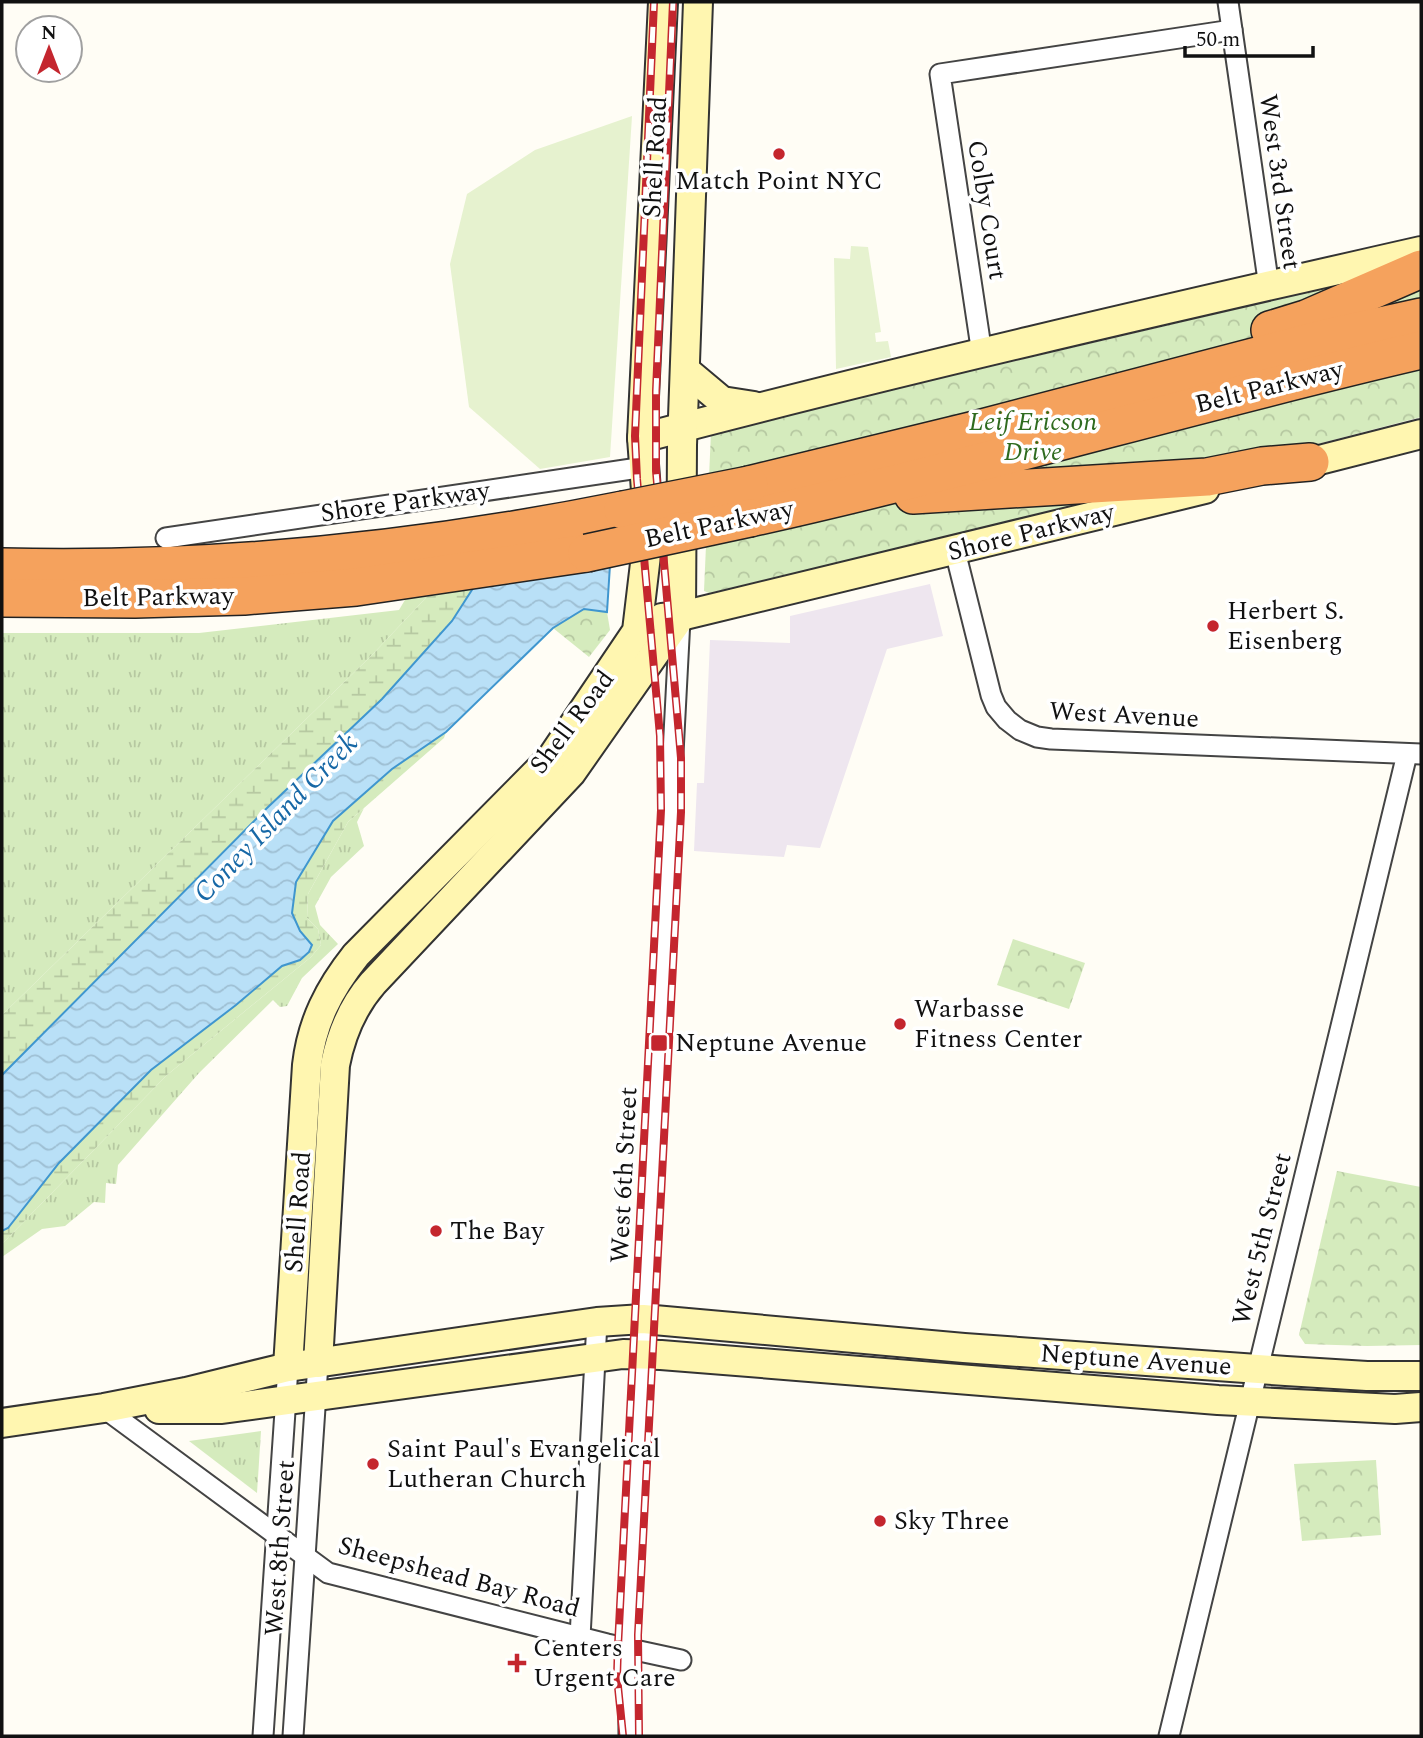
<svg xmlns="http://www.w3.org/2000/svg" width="1423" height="1738" viewBox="0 0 1423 1738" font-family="Spectral,serif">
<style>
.industrial{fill:#eee6ef}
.grass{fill:url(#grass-tufts)}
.wetland{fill:url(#wetland-marsh)}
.park{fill:url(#park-crowns)}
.pitch{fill:#e6f2cf}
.water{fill:url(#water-waves);stroke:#3f96cf;stroke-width:2}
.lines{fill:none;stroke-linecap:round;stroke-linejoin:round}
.street-casing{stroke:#444;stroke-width:23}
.secondary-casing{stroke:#333;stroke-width:32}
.highway-casing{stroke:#222;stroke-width:40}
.street{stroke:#fff;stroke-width:19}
.secondary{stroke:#fff6b0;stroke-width:28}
.highway{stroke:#f5a25d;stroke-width:37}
.rail-casing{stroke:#c4262e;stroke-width:8}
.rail{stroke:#fff;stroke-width:5;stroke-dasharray:16;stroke-linecap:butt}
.highway-bridge-casing{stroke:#222;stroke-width:40;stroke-linecap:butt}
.highway-bridge{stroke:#f5a25d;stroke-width:37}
.poi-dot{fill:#c4262e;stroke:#fff;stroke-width:2.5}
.labels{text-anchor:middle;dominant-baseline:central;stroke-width:7;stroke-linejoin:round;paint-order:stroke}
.street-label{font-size:26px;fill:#111;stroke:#fff}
.poi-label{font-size:26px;fill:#111;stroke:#fff;text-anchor:start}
.park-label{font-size:26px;font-style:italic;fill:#2f6b1f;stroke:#fff}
.water-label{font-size:28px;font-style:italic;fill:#1768a6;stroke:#fff}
</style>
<defs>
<pattern id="grass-tufts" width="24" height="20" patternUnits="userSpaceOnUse" patternTransform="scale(1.75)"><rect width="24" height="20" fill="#d5ebbd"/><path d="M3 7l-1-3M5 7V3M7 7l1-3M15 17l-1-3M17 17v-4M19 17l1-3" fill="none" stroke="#b6c8a1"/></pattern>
<pattern id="wetland-marsh" width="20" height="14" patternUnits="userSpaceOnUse" patternTransform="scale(1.75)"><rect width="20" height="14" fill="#d5ebbd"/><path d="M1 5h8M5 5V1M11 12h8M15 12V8" fill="none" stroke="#b6c8a1"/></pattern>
<pattern id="park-crowns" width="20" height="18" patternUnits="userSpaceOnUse" patternTransform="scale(1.75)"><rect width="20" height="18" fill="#d5ebbd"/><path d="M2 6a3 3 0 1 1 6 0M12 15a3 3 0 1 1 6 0" fill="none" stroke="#b6c8a1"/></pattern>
<pattern id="water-waves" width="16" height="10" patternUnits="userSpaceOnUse" patternTransform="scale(1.75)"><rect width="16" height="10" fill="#b9e0f7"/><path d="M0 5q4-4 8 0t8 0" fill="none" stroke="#9ebfd3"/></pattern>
</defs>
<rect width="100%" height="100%" fill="#fffdf5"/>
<path class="industrial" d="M930 584 943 636 887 649 820 848 787 845 784 857 694 851 697 783H704L710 640 790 643V616Z"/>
<g class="grass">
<path d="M438 585 372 655 2 1015V633H199L399 610 412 588Z"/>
<path d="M364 808 357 822 364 846 331 877 315 906 320 925 338 944 302 978 287 1006 280 1007 273 1000 199 1073 118 1165 116 1184 106 1183 105 1203 94 1202 65 1226 42 1229 2 1257V1244L167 1075 311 957 321 945 318 929 307 918 308 894 348 822Z"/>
<path d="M261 1431 257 1493 189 1441Z"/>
</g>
<g class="wetland">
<path d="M479 579 452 621 382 699 267 808 2 1075V1015L372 655 438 585Z"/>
<path d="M446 732 444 738 348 822 308 894 307 918 318 929 321 945 311 957 167 1075 2 1244V1231L8 1228 59 1163 151 1070 236 1005 282 965 300 960 312 945 300 931 292 913 296 882 333 821 392 769Z"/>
</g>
<g class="park">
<path d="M1421 266V417L1089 504 709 593 704 591 711 432Z"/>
<path d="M584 609 607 612 610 630 589 657 553 628Z"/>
<path d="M1013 939 1085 963 1069 1009 997 985Z"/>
<path d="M1337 1171 1421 1187V1345L1367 1346 1305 1344 1299 1335Z"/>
<path d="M1376 1460 1381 1535 1302 1541 1294 1464Z"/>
</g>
<g class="pitch">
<path d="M632 116 610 457 540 469 469 407 450 264 467 194 535 150Z"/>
<path d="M851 246 868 247 881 332 875 333 876 342 888 341 891 357 836 369 834 258 850 259Z"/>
</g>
<path class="water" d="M610 565 607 612 584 609 553 628 446 732 392 769 333 821 296 882 292 913 300 931 312 945 309 952 300 960 282 966 236 1005 151 1070 59 1163 8 1228 2 1231V1075L267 808 382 699 452 621 479 579Z"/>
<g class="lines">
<g class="street-casing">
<g id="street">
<path d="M1228 2 1269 287"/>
<path d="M982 354 940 74 1232 30"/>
<path d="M166 538 645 467"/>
<path d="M955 551 991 695 996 707 1007 720 1020 730 1037 737 1051 739 1421 754"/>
<path d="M104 1408 328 1573 607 1644 681 1660"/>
<path d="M580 1637 597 1322"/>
<path d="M263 1736 288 1367"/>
<path d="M293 1736 318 1363"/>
<path d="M629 1736 628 1618 680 619"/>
<path d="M1169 1736 1407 754"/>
</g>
</g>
<g class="secondary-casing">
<g id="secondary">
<path d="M685 370 722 401 754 406"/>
<path d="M642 438C900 370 1161 310 1421 251"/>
<path d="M1292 467 1421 434"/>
<path d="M662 618 681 616 1205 489"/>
<path d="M318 1363 335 1065C341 1034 352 1007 373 983L571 773 681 616 682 445 698 2"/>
<path d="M288 1367 307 1065C312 1022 329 989 356 955L552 757 637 631 649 530 642 438 663 2"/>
<path d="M159 1409H222L623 1354 661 1355 1218 1400 1395 1409 1421 1407"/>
<path d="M2 1423 104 1408 186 1392 288 1367 597 1322 643 1319 964 1348 1286 1371 1367 1376H1421"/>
</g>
</g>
<g class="highway-casing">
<g id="highway">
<path d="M1270 330 1306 319 1421 269"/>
<path d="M749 485 971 431 1326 338 1421 317"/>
<path d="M913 495 1207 477 1262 466 1310 462"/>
<path d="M750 518C975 468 1197 402 1421 350"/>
<path d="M2 567C210 572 419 551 623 510"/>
<path d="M2 598 135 599 244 596 356 587 587 553"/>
</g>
</g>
<use href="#street" class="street"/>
<use href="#secondary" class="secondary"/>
<use href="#highway" class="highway"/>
<g class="rail-casing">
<g id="rail">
<path d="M623 1736 617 1677 618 1646 661 810 660 736 637 479 635 436 654 2"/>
<path d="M639 1736 638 1635 681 812V758L656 471V391L673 2"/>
</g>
</g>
<use href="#rail" class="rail"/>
<g class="highway-bridge-casing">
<g id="highway-bridge">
<path d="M623 510 749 485"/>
<path d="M587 553 750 518"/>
</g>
</g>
<use href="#highway-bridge" class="highway-bridge"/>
</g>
<g class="poi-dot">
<circle cx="779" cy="154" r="7"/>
<circle cx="1213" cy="626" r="7"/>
<circle cx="900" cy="1024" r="7"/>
<rect x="650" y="1034" width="18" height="18" rx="3.5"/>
<circle cx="436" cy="1231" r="7"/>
<circle cx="373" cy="1464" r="7"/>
<circle cx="880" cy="1521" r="7"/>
<path d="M513.5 1652.5h7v7h7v7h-7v7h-7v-7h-7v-7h7z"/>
</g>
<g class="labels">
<g class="street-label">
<text transform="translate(655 157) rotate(-87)">Shell Road</text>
<text transform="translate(1280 182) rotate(82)">West 3rd Street</text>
<text transform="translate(987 210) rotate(81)">Colby Court</text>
<text transform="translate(1269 387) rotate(-14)">Belt Parkway</text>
<text transform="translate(405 502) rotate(-8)">Shore Parkway</text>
<text transform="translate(719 524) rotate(-12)">Belt Parkway</text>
<text transform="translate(1031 532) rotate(-14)">Shore Parkway</text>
<text transform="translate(158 597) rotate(-1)">Belt Parkway</text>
<text transform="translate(1124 715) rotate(3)">West Avenue</text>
<text transform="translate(572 722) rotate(-53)">Shell Road</text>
<text transform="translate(624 1175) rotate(-87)">West 6th Street</text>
<text transform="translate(298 1212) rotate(-86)">Shell Road</text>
<text transform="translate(1262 1239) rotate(-76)">West 5th Street</text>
<text transform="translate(1136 1360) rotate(4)">Neptune Avenue</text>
<text transform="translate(280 1548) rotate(-86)">West 8th Street</text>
<text transform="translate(459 1577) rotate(15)">Sheepshead Bay Road</text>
</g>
<g class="poi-label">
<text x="779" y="181" text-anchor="middle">Match Point NYC</text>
<text x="1227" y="611">Herbert S.<tspan x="1227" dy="30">Eisenberg</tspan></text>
<text x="914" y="1009">Warbasse<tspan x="914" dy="30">Fitness Center</tspan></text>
<text x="675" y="1043">Neptune Avenue</text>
<text x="450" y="1231">The Bay</text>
<text x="387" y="1449">Saint Paul's Evangelical<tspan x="387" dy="30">Lutheran Church</tspan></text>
<text x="894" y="1521">Sky Three</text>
<text x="533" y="1648">Centers<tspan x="533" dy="30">Urgent Care</tspan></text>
</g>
<g class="park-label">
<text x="1033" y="422">Leif Ericson<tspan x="1033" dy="30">Drive</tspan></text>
</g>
<g class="water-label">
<text transform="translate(276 818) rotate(-46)">Coney Island Creek</text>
</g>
</g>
<rect width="1423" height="1738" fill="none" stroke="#111111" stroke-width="7"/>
<g transform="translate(49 49)"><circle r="33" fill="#ffffff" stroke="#a0a0a0" stroke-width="2"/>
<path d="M0-5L12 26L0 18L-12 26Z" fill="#c4262e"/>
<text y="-10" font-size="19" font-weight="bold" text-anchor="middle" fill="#111111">N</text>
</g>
<path d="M1185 46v10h128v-10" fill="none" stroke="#111111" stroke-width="3.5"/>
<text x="1196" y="46" font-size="21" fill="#111111" stroke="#ffffff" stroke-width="5" paint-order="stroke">50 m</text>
</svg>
